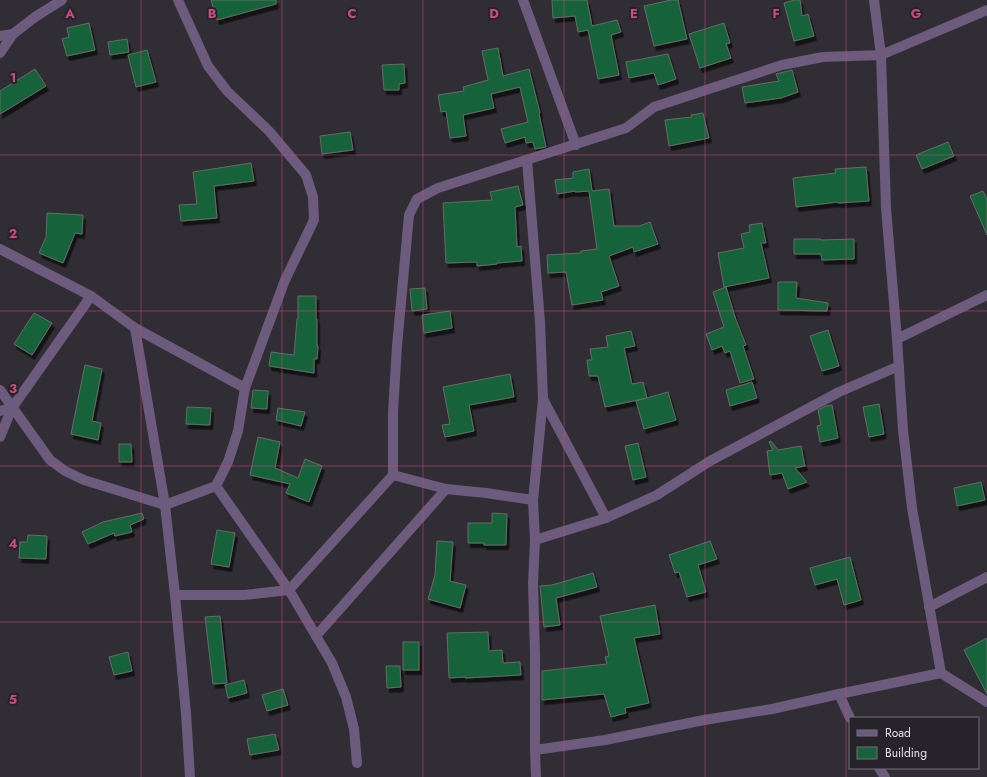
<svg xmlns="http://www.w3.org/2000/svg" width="987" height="777" viewBox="0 0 987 777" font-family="Jost,sans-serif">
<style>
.building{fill:#18633b;stroke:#636c65;filter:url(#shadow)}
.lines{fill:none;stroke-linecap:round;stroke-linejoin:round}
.minor{stroke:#6c5b7c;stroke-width:10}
.grid{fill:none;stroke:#cb4b7e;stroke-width:1;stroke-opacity:0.55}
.grid-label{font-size:13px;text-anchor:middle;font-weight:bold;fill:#cb4b7e;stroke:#27232a;stroke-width:4;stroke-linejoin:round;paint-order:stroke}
</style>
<defs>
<filter id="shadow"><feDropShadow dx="2.5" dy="4.5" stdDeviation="0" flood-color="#0009"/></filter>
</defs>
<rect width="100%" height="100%" fill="#302d34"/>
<g class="building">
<path d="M211 0H276V4L217 20Z"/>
<path d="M552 0H587L592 26 617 20 621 32 611 35 619 75 598 79 588 30 578 32 575 16 553 18Z"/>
<path d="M671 0H678L687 39 654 46 644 6Z"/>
<path d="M794 0H800L802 16 808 14 814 36 794 41 784 3Z"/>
<path d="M89 23 95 50 67 56 62 39 69 37 67 28Z"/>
<path d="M724 23 730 43 726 44 731 58 700 68 689 34Z"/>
<path d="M127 39 129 52 110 55 108 42Z"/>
<path d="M498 48 503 76 529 69 540 113 539 114 546 147 535 149 533 142 526 143 525 137 505 143 501 129 528 122 520 87 491 94 494 108 463 115 466 136 450 138 446 111 441 112 438 95 464 91 463 87 488 80 482 51Z"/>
<path d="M147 50 156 82 136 87 128 55Z"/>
<path d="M668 54 676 79 658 85 654 73 629 78 626 62Z"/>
<path d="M404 64 405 83 399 84V90H384L382 65Z"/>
<path d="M35 69 46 86 0 114V91Z"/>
<path d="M792 70 798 92 781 98 745 103 742 87 779 81 776 74Z"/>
<path d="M703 113 709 138 669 146 665 120 692 117 691 115Z"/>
<path d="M350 132 353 150 322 154 320 136Z"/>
<path d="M948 142 954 156 922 169 916 155Z"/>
<path d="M251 163 254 181 214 186 217 218 181 221 179 205 197 204 193 172Z"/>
<path d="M866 167 869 201 838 203V202L796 207 793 178 836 173 835 169Z"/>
<path d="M589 169 592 191 609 189 614 226H639L650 222 658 244 634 252 633 247 609 256 619 286 601 292 603 300 572 305 566 272 548 273 547 255 581 253V251L597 249 589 191 575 192V191L557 194 555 180 573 178V172Z"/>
<path d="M518 186 523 205 515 207 517 247 521 246 522 261 497 263V264L477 266V262L446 263 443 203 492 200 490 192Z"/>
<path d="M983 191 987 199V235L970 196Z"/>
<path d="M47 213 83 215 82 234 75 233 63 263 39 253 46 237Z"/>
<path d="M762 223 766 243H761L769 278 724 287 718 253 744 248 741 234 750 232 749 225Z"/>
<path d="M794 239H821V240L854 239V259L822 260 821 254H794Z"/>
<path d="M778 282H797L796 298 828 303 827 311 778 310Z"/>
<path d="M726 287 736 320 746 345 743 346 754 379 740 383 730 351 725 353 722 346 712 350 706 334 724 327 713 292Z"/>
<path d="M425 288 427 309 412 311 410 289Z"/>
<path d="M298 296H316V319H317V346H318L317 359H314V373L269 366 271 352 294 355 297 319H298Z"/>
<path d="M450 311 452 328 424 333 422 315Z"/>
<path d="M34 313 52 323 32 355 14 344Z"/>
<path d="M828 330 839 366 822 371 810 336Z"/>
<path d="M631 331 635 346 624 348 632 384 643 382 647 398 605 407 598 376H589L587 360H592L590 349 608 347 606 336Z"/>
<path d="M85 365 102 369 92 421 101 423 98 440 71 434Z"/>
<path d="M510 374 514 397 469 405 474 431 445 437 442 425 450 424 443 387Z"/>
<path d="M752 382 757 398 730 406 726 390Z"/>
<path d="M253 390 268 391 267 409 251 408Z"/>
<path d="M668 392 676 420 644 429 636 401Z"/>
<path d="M879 404 884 434 869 437 863 407Z"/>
<path d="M832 405 838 438 820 442 817 426 821 425 818 410 826 406Z"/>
<path d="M187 407 211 408 210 425 186 424Z"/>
<path d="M278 408 305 412 301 426 276 420Z"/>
<path d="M258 437 280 442 275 468 298 478 305 459 322 466 309 502 286 493 290 484 250 475Z"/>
<path d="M771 441 778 450 801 446 805 466 795 468 807 482 788 489 782 473 770 475 767 451 773 450 769 442Z"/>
<path d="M638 443 646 477 633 480 625 446Z"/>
<path d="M119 444H131L132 462H119Z"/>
<path d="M981 482 985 500 957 506 954 488Z"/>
<path d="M142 513 144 519 130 525 132 532 115 536 114 533 88 544 82 532 103 522Z"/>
<path d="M492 513 507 514 506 545H484V543H468V523H492Z"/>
<path d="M217 530 235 533 229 567 211 564Z"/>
<path d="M28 535 47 536 46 559 19 558 20 542H27Z"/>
<path d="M437 541 453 542 450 581 466 585 460 608 428 599 435 575Z"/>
<path d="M710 541 717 559 698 565 706 592 687 597 679 572 675 573 669 555Z"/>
<path d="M850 557 861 600 844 605 837 579 815 585 810 568Z"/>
<path d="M593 573 597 587 556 598 560 625 544 627 540 586 552 585Z"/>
<path d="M655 605 660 634 634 638 649 703 625 708 626 713 611 717 604 694 542 700V671L607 664 605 657 609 656 600 616Z"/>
<path d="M220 616 227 683 213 684 205 617Z"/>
<path d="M488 632 489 651 502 650 503 663 520 662 521 675 465 678V677L449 678 447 633Z"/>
<path d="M987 638V694L964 650Z"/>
<rect x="403" y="642" width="16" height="28"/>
<path d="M128 652 132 671 114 675 109 657Z"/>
<path d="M386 666H400L401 687 387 688Z"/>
<path d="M244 680 247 693 228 698 225 685Z"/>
<path d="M283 689 288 705 267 711 262 695Z"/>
<path d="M275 734 279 750 250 755 247 739Z"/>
</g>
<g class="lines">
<g class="minor">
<path d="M178 0 208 66 227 91 269 131 306 175 313 197 314 220 285 280 245 388 238 431 228 462 216 486 289 590 332 663 346 697 354 729 357 763"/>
<path d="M523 0 576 145"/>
<path d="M874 0 881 55 886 208 897 339 903 430 912 508 941 673 987 702"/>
<path d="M0 36 13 34 35 17 62 0"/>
<path d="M0 53 13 34"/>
<path d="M527 160 540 322 543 399 533 500 535 540 533 583 535 654V750L536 777"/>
<path d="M0 249 91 296 135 328 245 388"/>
<path d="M135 328 165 505 175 595 186 713 190 777"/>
<path d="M897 339 987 295"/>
<path d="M0 390 50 460 65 471 84 480 165 505 216 486"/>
<path d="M543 399 606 518"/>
<path d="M0 411 12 408"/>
<path d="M0 437 12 408 91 296"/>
<path d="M533 500 486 493 446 489 393 475V412L397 346 409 215 417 199 438 188 626 128 654 107 782 65 823 57 881 55 987 10"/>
<path d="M535 540 606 518 657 495 710 461 839 392 899 366"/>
<path d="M175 595H244L289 590 393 475"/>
<path d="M929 607 987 577"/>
<path d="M316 636 446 489"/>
<path d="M839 694 850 718"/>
<path d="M535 750 605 740 704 720 772 709 839 694 941 673"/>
<path d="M879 768 885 777"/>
</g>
</g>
<path class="grid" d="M141 0V777M282 0V777M423 0V777M564 0V777M705 0V777M846 0V777M0 155H987M0 311H987M0 466H987M0 622H987"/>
<g class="grid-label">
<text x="70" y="18">A</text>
<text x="212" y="18">B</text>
<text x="352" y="18">C</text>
<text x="494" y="18">D</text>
<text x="634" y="18">E</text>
<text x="776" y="18">F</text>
<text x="916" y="18">G</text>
<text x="13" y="82">1</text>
<text x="13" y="238">2</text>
<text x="13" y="393">3</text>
<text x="13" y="548">4</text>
<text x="13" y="704">5</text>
</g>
<rect x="849" y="717" width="130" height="52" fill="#27232a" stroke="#737076"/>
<rect x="857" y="730" width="20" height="6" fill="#6c5b7c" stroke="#737076"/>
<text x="885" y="737" font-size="12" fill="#e6e4e9">Road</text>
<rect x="857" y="747" width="20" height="12" fill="#18633b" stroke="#737076"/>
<text x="885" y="757" font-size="12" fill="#e6e4e9">Building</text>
</svg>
